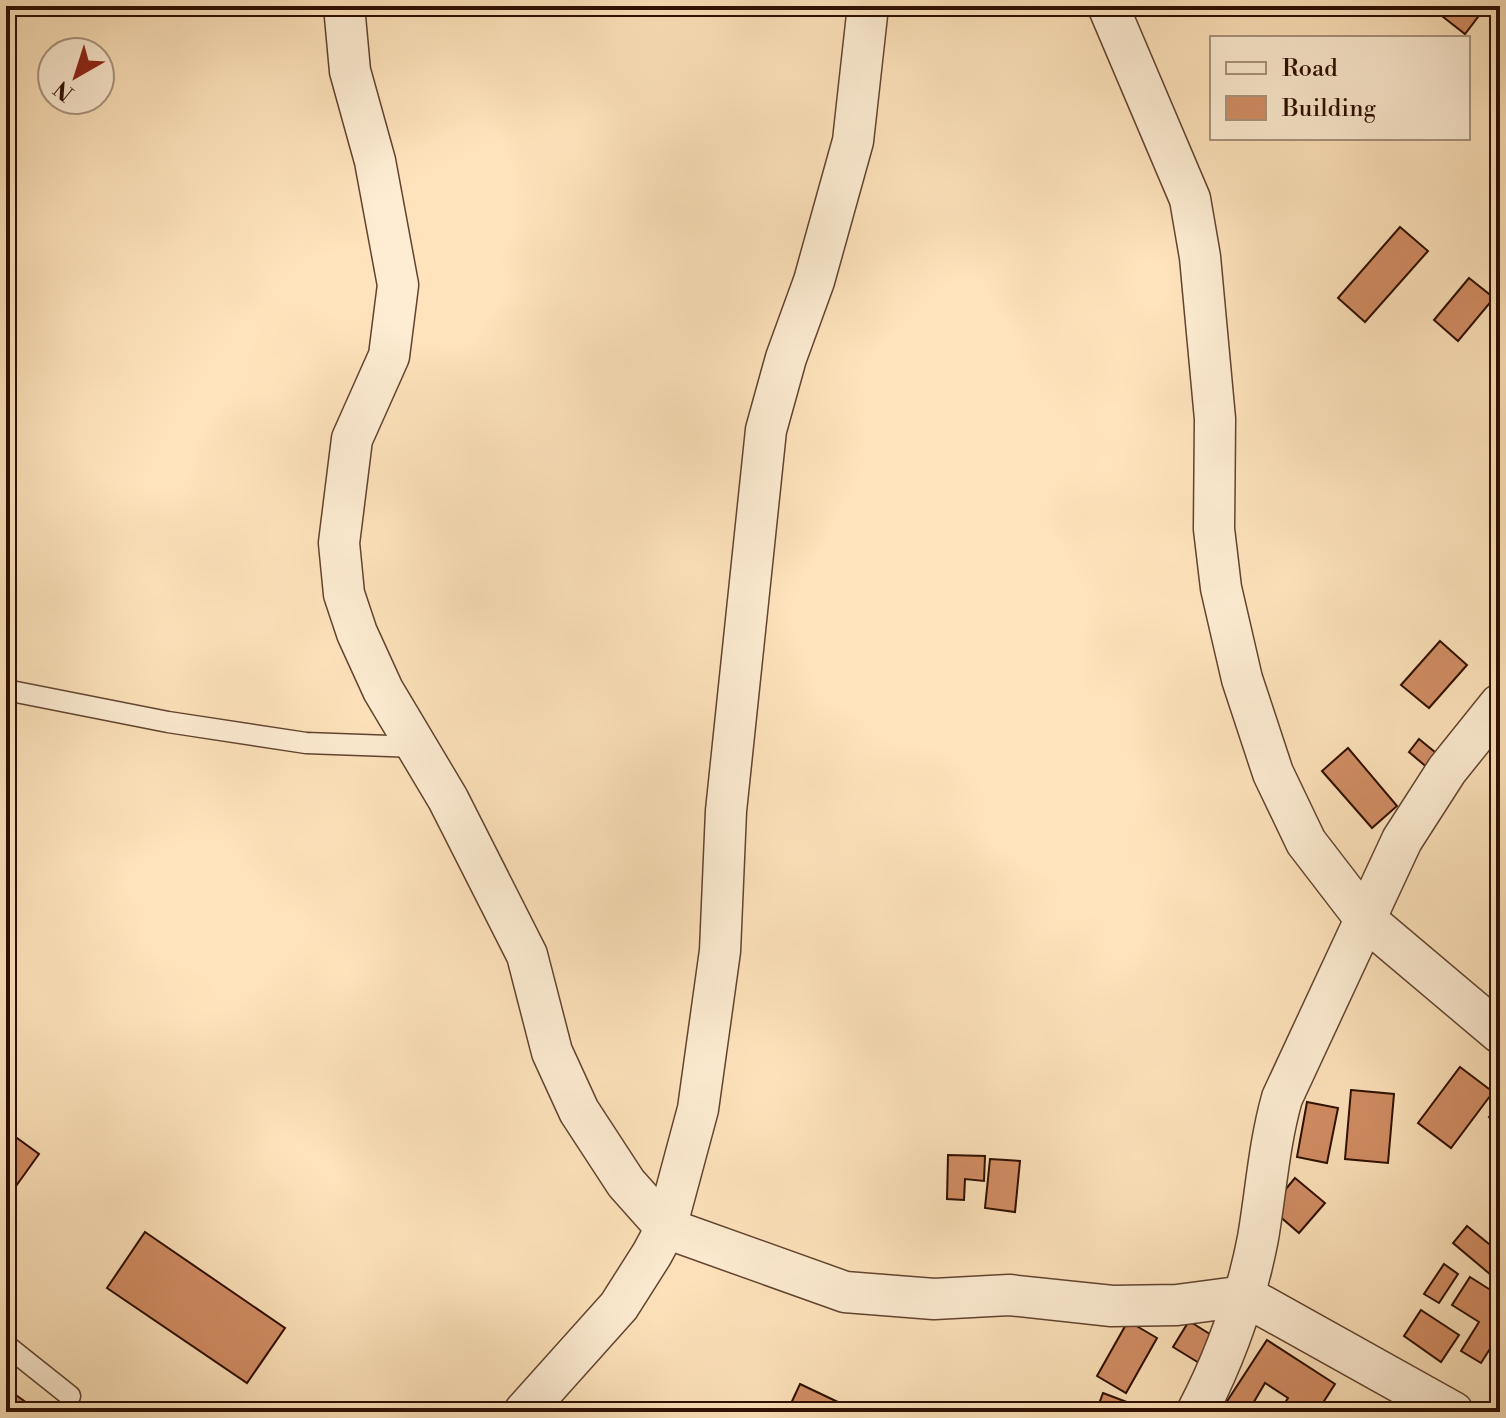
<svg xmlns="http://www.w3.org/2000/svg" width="1506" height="1418" viewBox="0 0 1506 1418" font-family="'Libre Bodoni',serif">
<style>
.building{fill:#d38e65;stroke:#2d0e00;stroke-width:2}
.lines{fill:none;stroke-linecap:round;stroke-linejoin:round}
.lane-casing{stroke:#61432f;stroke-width:23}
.street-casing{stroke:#61432f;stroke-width:43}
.lane{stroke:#feedd3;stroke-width:20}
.street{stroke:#feedd3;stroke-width:40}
</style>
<rect width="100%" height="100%" fill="#fee3bc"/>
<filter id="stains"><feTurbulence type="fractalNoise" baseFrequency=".0025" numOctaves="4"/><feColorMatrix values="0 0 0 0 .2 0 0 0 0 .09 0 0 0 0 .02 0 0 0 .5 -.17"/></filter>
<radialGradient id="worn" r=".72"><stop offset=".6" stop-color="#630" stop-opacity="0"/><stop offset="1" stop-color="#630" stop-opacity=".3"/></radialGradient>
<g class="building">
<path d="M1449 6H1481L1484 9 1465 34 1442 16Z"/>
<path d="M1400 227 1428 251 1365 322 1338 298Z"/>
<path d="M1469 278 1494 298 1458 341 1434 320Z"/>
<path d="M1440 641 1467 665 1429 708 1401 685Z"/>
<path d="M1419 739 1447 762 1436 775 1409 752Z"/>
<path d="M1348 748 1397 806 1372 828 1322 771Z"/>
<path d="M1460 1067 1493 1092 1451 1148 1418 1123Z"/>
<path d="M1351 1090 1394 1094 1388 1163 1345 1159Z"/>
<path d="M1307 1102 1338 1108 1327 1163 1297 1157Z"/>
<path d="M1500 1103V1126L1489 1117Z"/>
<path d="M6 1130 39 1154 6 1200Z"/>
<path d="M948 1155 985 1156 984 1181 965 1179 964 1200 947 1199Z"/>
<path d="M990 1159 1020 1161 1015 1212 985 1208Z"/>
<path d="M1295 1178 1325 1203 1299 1233 1270 1208Z"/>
<path d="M1467 1226 1500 1253V1263L1491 1275 1453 1243Z"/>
<path d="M145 1232 285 1328 247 1383 107 1288Z"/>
<path d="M1444 1264 1458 1274 1439 1303 1424 1294Z"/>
<path d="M1470 1277 1500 1296V1333L1481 1363 1461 1351 1479 1322 1452 1305Z"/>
<path d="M1421 1310 1459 1335 1441 1362 1404 1336Z"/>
<path d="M1128 1321 1157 1338 1126 1393 1097 1376Z"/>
<path d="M1189 1321 1221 1341 1204 1366 1173 1347Z"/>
<path d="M1267 1340 1335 1384 1317 1412H1279L1288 1398 1265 1383 1248 1412H1220Z"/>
<path d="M800 1384 859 1412H787Z"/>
<path d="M6 1388 34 1408 31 1412H6Z"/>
<path d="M1103 1393 1153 1412H1096Z"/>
</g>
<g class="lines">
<g class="lane-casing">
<g id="lane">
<path d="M6 690 168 722 306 743 417 747"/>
<path d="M6 1345 70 1396"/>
</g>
</g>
<g class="street-casing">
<g id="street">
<path d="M344 6 350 71 375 161 398 285 389 356 352 439 339 543 344 594 357 633 383 690 448 799 527 955 552 1052 579 1111 626 1183 666 1228 845 1292 934 1299 1009 1295 1112 1306 1177 1305 1245 1296 1453 1412"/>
<path d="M1108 6 1190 199 1200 257 1215 419 1214 529 1221 588 1242 679 1273 773 1306 842 1366 920 1500 1033"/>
<path d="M524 1412 619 1306 652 1254 666 1228 698 1109 720 951 726 811 766 430 786 358 814 281 853 141 868 6"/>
<path d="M1197 1412C1226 1356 1246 1300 1258 1238 1266 1191 1269 1144 1282 1098L1402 840 1447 770 1500 704"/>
</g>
</g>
<use href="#lane" class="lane"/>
<use href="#street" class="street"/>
</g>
<rect width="1506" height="1418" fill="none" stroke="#fee3bc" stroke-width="32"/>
<rect x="8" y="8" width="1490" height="1402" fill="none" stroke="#2d0e00" stroke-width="4"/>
<rect x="16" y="16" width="1474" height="1386" fill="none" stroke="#2d0e00" stroke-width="2"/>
<rect x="1210" y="36" width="260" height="104" fill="#feedd3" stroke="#aa947f" stroke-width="2"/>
<rect x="1226" y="62" width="40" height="12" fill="#feedd3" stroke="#aa947f" stroke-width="2"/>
<text x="1282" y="76" font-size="24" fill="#2d0e00">Road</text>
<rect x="1226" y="96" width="40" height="24" fill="#d38e65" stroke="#aa947f" stroke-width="2"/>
<text x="1282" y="116" font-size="24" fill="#2d0e00">Building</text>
<g transform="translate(76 76) rotate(219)"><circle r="38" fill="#feedd3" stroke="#aa947f" stroke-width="2"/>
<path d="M0-6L14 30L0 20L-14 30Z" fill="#8f2418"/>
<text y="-12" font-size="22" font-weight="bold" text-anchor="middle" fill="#2d0e00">N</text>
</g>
<rect width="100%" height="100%" filter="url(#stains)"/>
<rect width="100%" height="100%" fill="url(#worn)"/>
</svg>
